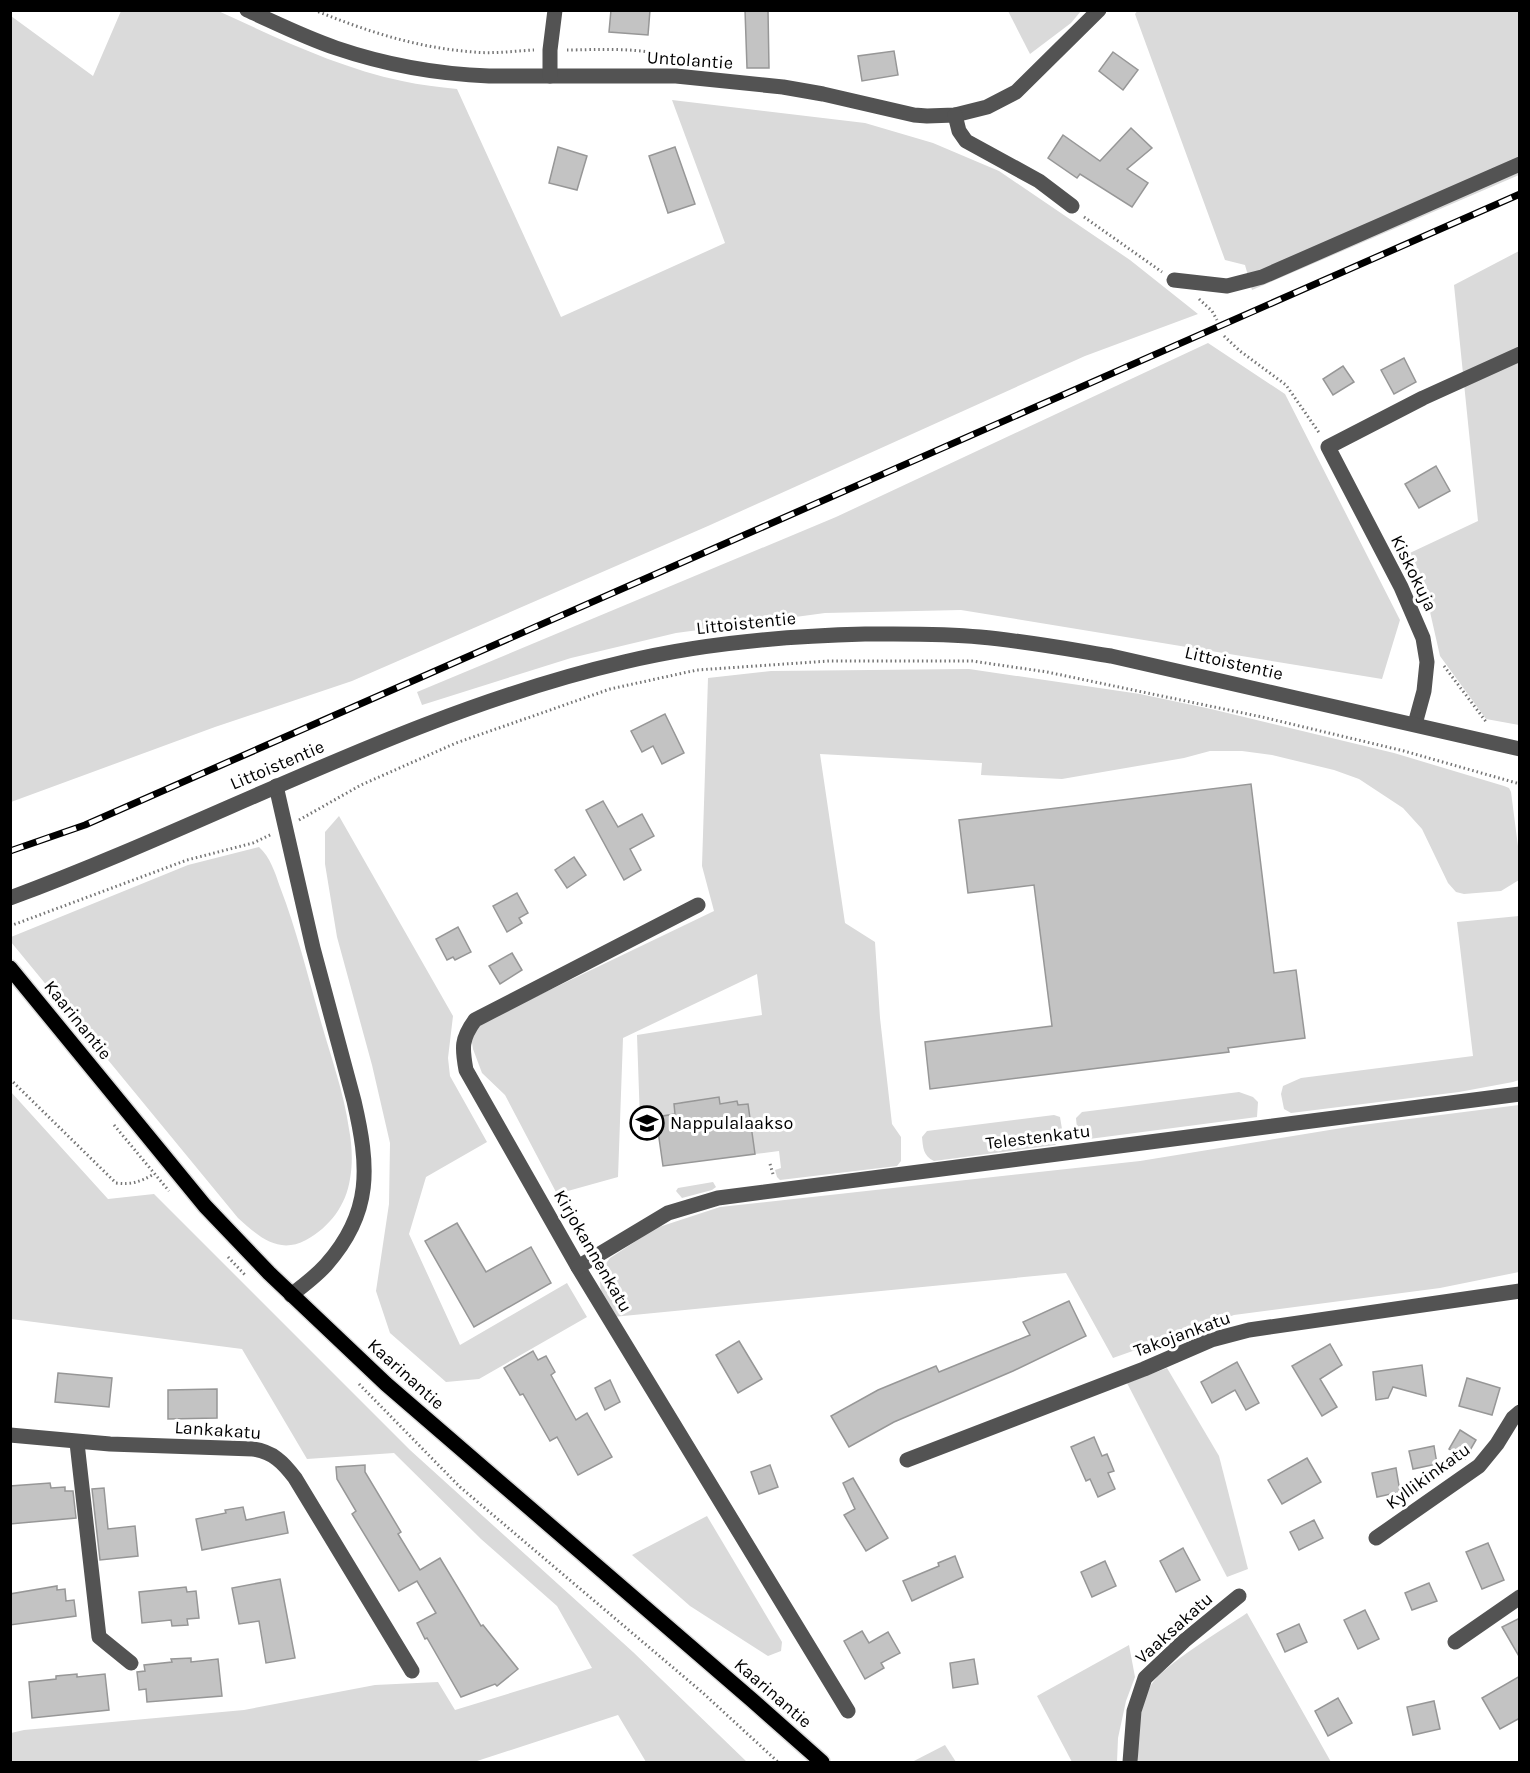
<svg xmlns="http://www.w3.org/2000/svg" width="1530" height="1773" viewBox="0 0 1530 1773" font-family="Karla,sans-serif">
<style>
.green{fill:#dadada}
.building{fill:#c3c3c3;stroke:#979797;stroke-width:1.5}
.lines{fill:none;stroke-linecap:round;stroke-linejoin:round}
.major-casing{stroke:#dbdbdb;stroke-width:18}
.path{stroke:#757575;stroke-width:3;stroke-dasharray:1.5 3;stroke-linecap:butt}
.minor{stroke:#535353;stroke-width:15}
.major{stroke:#000;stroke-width:15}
.rail-casing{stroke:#000;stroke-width:7}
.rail{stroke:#fff;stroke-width:4.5;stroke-dasharray:14;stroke-linecap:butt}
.labels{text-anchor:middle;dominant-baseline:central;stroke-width:6;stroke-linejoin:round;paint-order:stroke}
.street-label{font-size:18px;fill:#000;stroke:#fff}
.poi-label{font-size:18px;fill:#000;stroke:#fff;text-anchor:start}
</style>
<rect width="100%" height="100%" fill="#fff"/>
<g class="green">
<path d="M216 10C275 37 339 68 402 81 420 85 439 87 457 89L561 317 725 243 672 100 865 123 933 143 999 171 1130 260 1198 314 1085 356 708 526 352 681 215 727 11 802V16L93 76 121 11Z"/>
<path d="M1138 10 1519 11V175L1252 290 1245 265 1225 260 1135 14Z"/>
<path d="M1008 11H1081L1071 23 1030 54Z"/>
<path d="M1519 251V725L1486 719 1440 656 1428 603 1397 559 1478 521 1454 285Z"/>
<path d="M1208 343 1285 394 1400 620 1382 679 961 610 825 613 676 633 571 658 422 705 417 692 836 517Z"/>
<path d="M969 669 1140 694 1211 709 1394 753 1504 786 1509 788 1511 792 1519 854V880L1501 891 1464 894 1456 892 1448 883 1422 829 1403 808 1359 779 1334 770 1272 755 1242 751H1210L1184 758 1062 779 981 775 982 763 820 754 845 923 875 942 880 1018 892 1124 901 1137V1161L897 1166 780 1180 777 1177 775 1170 781 1168 779 1151 755 1154 748 1104 738 1105 737 1101 720 1104 719 1097 710 1099 684 1113 683 1102 674 1103 675 1114 640 1121 637 1035 762 1015 757 974 623 1038 618 1177 557 1194 505 1095 482 1073 473 1049 471 1036 481 1023 714 911 702 866 708 678 771 671Z"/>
<path d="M339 816 453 1016 448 1058 450 1076 487 1142 426 1177 409 1234 460 1345 567 1283 587 1317 479 1379 446 1382 390 1333 376 1291 389 1204 390 1143 372 1065 337 937 325 864V832Z"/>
<path d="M259 847C270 857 275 872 280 887 297 931 308 977 321 1022 331 1057 344 1093 349 1129 352 1145 353 1162 350 1179 346 1205 330 1227 306 1240 278 1255 258 1236 238 1218L11 942V937L188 865Z"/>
<path d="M1519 916V1080L1513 1082 1459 1092 1291 1113 1284 1109 1281 1094 1283 1086 1301 1078 1473 1056 1457 922Z"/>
<path d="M11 1092 108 1199 154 1194 410 1450 633 1652 747 1762H646L618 1715 474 1762H11V1733L24 1730 244 1710 375 1685 438 1682 455 1710 592 1668 557 1606 481 1539 394 1453 307 1459 242 1349 11 1319Z"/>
<path d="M1239 1092 1253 1097 1258 1102 1257 1117 1089 1139C1077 1139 1077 1128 1076 1118L1082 1112Z"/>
<path d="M1519 1105V1272L1440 1288 1234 1315 1113 1358 1066 1273 613 1317 601 1295 600 1282 601 1270 610 1258 656 1228 720 1207 1140 1161 1354 1126Z"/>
<path d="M1054 1115 1060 1117 1062 1129 1061 1140 1055 1145 934 1161C923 1156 923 1147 922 1137L927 1131Z"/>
<path d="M713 1182 716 1187 712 1190 682 1198 676 1191 678 1188Z"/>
<path d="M1167 1368 1219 1456 1248 1569 1227 1577 1127 1383Z"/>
<path d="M707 1516 782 1642 781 1651 768 1656 690 1606 632 1555Z"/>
<path d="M1247 1613 1331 1762H1138C1136 1739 1138 1706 1151 1685 1164 1664 1224 1629 1247 1613Z"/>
<path d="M1129 1645 1135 1677 1126 1701 1118 1738 1117 1762H1072L1037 1696Z"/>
<path d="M945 1745 956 1762H912Z"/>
</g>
<g class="building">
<path d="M611 10H650L648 35 609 32Z"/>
<path d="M745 10H768L769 68H747Z"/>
<path d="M894 51 898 75 862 81 858 56Z"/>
<path d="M1113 52 1138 70 1123 90 1099 71Z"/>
<path d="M1131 128 1152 148 1127 169 1148 183 1132 207 1080 174 1077 178 1048 158 1063 135 1100 161Z"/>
<path d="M558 147 587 156 577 190 549 183Z"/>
<path d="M675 147 695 204 668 213 649 156Z"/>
<path d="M1404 358 1416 382 1394 394 1381 370Z"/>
<path d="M1343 366 1354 382 1333 395 1323 379Z"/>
<path d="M1436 466 1450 491 1419 508 1405 484Z"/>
<path d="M665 714 684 753 662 764 653 746 642 752 631 731Z"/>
<path d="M1251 784 1274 973 1296 970 1305 1038 1228 1048 1229 1052 930 1089 925 1042 1052 1026 1034 885 968 893 959 820Z"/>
<path d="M603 801 618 827 642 814 654 836 630 849 641 870 624 880 586 810Z"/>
<path d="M574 857 586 875 567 888 555 870Z"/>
<path d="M517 893 528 913 519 918 522 923 507 932 493 906Z"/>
<path d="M458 927 471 952 455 960 453 957 447 960 436 939Z"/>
<path d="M512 953 522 970 500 984 489 966Z"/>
<path d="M719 1097 720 1104 737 1101 738 1105 748 1104 755 1154 663 1166 656 1117 675 1114 674 1104Z"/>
<path d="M457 1223 486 1272 531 1247 551 1283 474 1327 425 1241Z"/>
<path d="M1069 1301 1086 1336 1013 1371 894 1422 849 1447 831 1416 878 1390 936 1366 939 1372 1030 1335 1023 1322Z"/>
<path d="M739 1341 762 1379 738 1393 716 1355Z"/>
<path d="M1330 1344 1342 1365 1320 1379 1337 1407 1322 1416 1292 1366Z"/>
<path d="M533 1351 538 1360 546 1356 555 1372 551 1375 576 1420 587 1413 612 1457 578 1475 557 1437 550 1441 523 1394 520 1395 504 1368Z"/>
<path d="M1237 1362 1259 1403 1246 1410 1235 1390 1212 1403 1201 1382Z"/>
<path d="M1422 1365 1426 1396 1393 1387 1388 1398 1376 1400 1373 1372Z"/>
<path d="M58 1373 112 1378 109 1407 55 1402Z"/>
<path d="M1467 1378 1500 1388 1492 1415 1459 1406Z"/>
<path d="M610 1380 620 1402 605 1410 595 1388Z"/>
<path d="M217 1389V1418L168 1419V1390Z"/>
<path d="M1460 1430 1476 1440 1465 1459 1449 1449Z"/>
<path d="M1094 1437 1102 1456 1107 1454 1114 1471 1108 1473 1115 1489 1098 1497 1090 1479 1086 1481 1071 1447Z"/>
<path d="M1434 1446 1437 1464 1413 1469 1409 1451Z"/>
<path d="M1307 1458 1321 1482 1282 1504 1268 1480Z"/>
<path d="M365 1465V1472L401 1532 398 1534 420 1570 440 1558 481 1626 483 1625 518 1669 497 1686 495 1684 461 1697 427 1638 425 1639 417 1623 436 1613 417 1581 399 1591 352 1514 356 1511 337 1479 336 1467Z"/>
<path d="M770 1465 778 1487 759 1494 751 1472Z"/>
<path d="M1396 1468 1400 1492 1377 1497 1372 1473Z"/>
<path d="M853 1478 888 1538 866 1551 844 1515 855 1509 843 1483Z"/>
<path d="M50 1483 51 1488 65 1487V1491H73L76 1518 10 1524V1486Z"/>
<path d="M104 1488 108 1529 135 1526 138 1556 100 1560 92 1489Z"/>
<path d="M243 1507 246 1520 284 1512 288 1533 202 1550 196 1519 226 1513 225 1510Z"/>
<path d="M1314 1520 1323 1538 1299 1550 1290 1532Z"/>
<path d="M1488 1543 1504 1580 1482 1589 1466 1552Z"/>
<path d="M1183 1548 1200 1580 1176 1592 1160 1561Z"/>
<path d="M955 1556 963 1577 912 1601 903 1581 939 1566 938 1563Z"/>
<path d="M1105 1561 1116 1586 1092 1597 1081 1572Z"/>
<path d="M280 1579 295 1658 266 1663 259 1621 239 1624 232 1588Z"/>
<path d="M1429 1583 1437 1601 1412 1610 1405 1593Z"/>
<path d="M57 1586V1590L65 1589 66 1601 74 1600 76 1616 10 1625V1594Z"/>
<path d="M186 1587 187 1592 196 1591 199 1618 187 1619 188 1625 172 1626 171 1620 142 1623 139 1592Z"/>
<path d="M1365 1610 1379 1639 1358 1649 1344 1620Z"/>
<path d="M1520 1618V1658L1502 1627Z"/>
<path d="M1299 1624 1307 1642 1285 1652 1277 1634Z"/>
<path d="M862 1631 869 1643 888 1632 900 1653 881 1663 884 1668 865 1679 844 1641Z"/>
<path d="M191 1658V1662L218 1659 222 1696 147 1702 146 1689 139 1690 137 1672 145 1671 144 1665 172 1662 171 1659Z"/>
<path d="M974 1659 978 1684 953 1688 950 1663Z"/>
<path d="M77 1674V1677L105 1674 109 1710 32 1718 29 1682 56 1679V1676Z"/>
<path d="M1520 1676V1718L1500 1729 1482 1698Z"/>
<path d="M1338 1698 1352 1723 1328 1736 1315 1711Z"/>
<path d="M1434 1701 1440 1729 1413 1735 1407 1707Z"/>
</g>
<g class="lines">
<g class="major-casing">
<path id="major" d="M10 968 205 1206 269 1273 386 1384 752 1700 822 1762"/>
</g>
<g class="path">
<path d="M314 10C366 31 417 48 474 52 493 54 514 51 534 50"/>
<path d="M567 50C594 50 648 46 671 59"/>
<path d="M1084 217 1162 272"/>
<path d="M1199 299 1212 311 1217 320"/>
<path d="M1224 336 1240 351 1286 385 1320 434"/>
<path d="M1444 666 1487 723"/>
<path d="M299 820 361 785 456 743 610 689 697 670 829 661H972L1047 672 1262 717 1404 751 1520 784"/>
<path d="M10 926 187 860 253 843 272 834"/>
<path d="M10 1079 116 1183C131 1185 140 1182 154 1174"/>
<path d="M114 1125 169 1191"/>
<path d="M770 1164 773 1174"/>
<path d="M228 1257 246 1276"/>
<path d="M359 1384 460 1487 703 1693 778 1762"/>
</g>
<g class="minor">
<path d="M247 10C276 23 306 38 336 48 386 65 436 74 489 76H676L783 87 823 94 914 115 927 116 955 115 987 107 1016 92 1099 10"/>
<path d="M550 76V50L555 10"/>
<path d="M955 115 959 131 966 141 1039 181 1072 206"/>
<path d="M1174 280 1227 286 1262 277 1520 164"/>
<path d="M1415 724 1424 691 1427 662 1423 638 1401 587 1328 447 1423 398 1520 354"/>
<path d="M276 786 313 948 354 1101C369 1166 373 1212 326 1265 316 1276 303 1286 291 1295"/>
<path d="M10 898C216 822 410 712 624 662 703 643 784 636 865 634 903 634 941 633 980 637 1024 641 1068 649 1111 656L1520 749"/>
<path d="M698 905 475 1020C461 1039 462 1048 466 1070L578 1267 848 1711"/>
<path d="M578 1267 668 1213 718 1198 1520 1094"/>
<path d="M10 1435 110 1444 253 1449C273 1452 283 1462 295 1478L412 1671"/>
<path d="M77 1443 99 1637 131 1663"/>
<path d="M907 1460 1144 1369 1211 1340 1249 1330 1520 1291"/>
<path d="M1376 1538 1479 1466 1497 1444 1513 1418 1520 1412"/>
<path d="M1455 1642 1520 1597"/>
<path d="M1130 1762 1134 1711 1145 1678 1184 1641 1239 1596"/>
</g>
<use href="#major" class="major"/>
<g class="rail-casing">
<path id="rail" d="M10 851 85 825 1520 194"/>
</g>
<use href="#rail" class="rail"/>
</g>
<defs>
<g id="school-ring" transform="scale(1.725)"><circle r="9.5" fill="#fff" stroke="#000" stroke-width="1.5"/><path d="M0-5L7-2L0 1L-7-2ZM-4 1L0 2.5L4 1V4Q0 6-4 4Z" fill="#000"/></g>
</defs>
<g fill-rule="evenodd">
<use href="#school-ring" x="647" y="1123"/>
</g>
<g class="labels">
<g class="street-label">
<text transform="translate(690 60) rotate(4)">Untolantie</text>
<text transform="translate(1414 573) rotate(64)">Kiskokuja</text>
<text transform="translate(746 623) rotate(-6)">Littoistentie</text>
<text transform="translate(1234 663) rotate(13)">Littoistentie</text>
<text transform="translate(277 765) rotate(-23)">Littoistentie</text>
<text transform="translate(78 1020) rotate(51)">Kaarinantie</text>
<text transform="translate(1038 1137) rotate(-7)">Telestenkatu</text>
<text transform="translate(593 1251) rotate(60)">Kirjokannenkatu</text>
<text transform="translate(1182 1334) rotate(-20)">Takojankatu</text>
<text transform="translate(406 1374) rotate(42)">Kaarinantie</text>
<text transform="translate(218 1430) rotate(4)">Lankakatu</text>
<text transform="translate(1428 1476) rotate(-36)">Kyllikinkatu</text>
<text transform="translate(1174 1628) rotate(-42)">Vaaksakatu</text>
<text transform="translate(773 1693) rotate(41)">Kaarinantie</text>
</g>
<g class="poi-label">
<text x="670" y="1123">Nappulalaakso</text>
</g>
</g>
<rect width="1530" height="1773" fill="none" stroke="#000000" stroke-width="24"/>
</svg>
